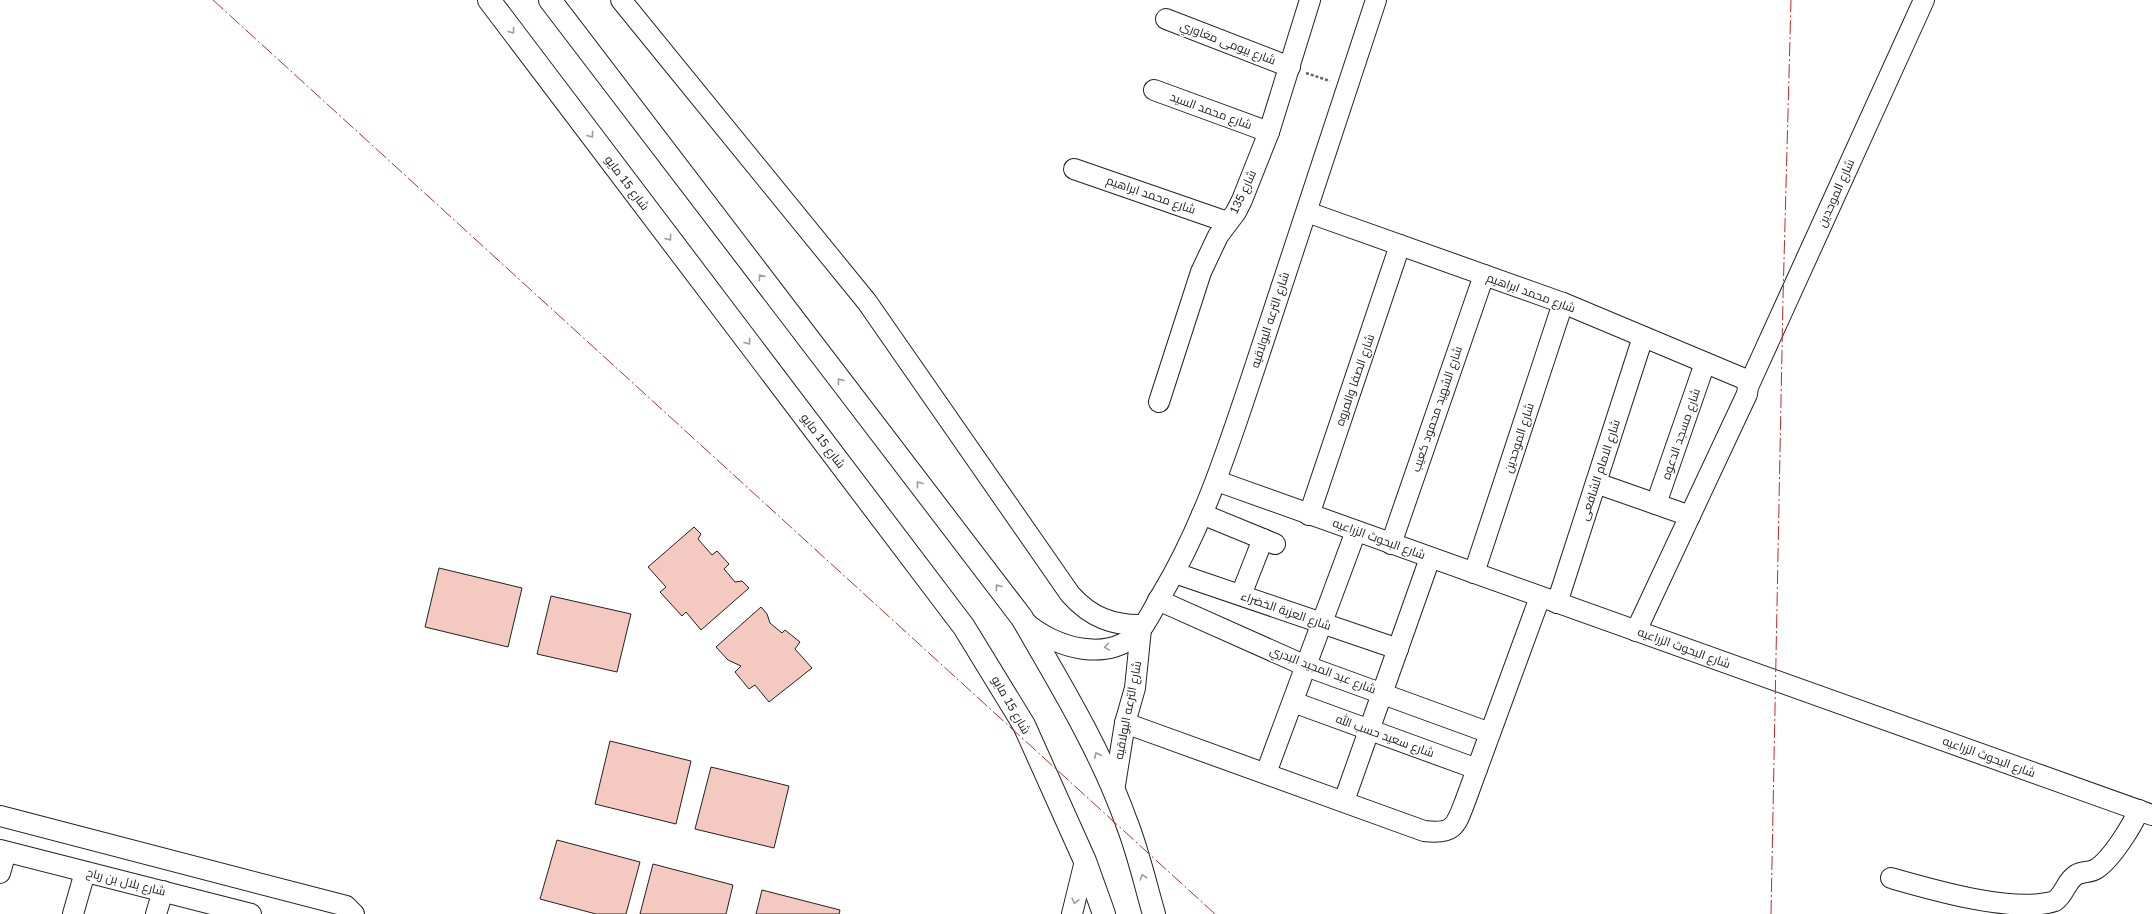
<svg xmlns="http://www.w3.org/2000/svg" width="2152" height="914" viewBox="0 0 2152 914" font-family="Helvetica,Cairo,sans-serif">
<style>
.building{fill:#f3c9c0;stroke:#222}
.lines{fill:none;stroke-linecap:round;stroke-linejoin:round}
.minor-casing{stroke:#222;stroke-width:22}
.major-casing{stroke:#222;stroke-width:24}
.path{stroke:#646464;stroke-width:2.5;stroke-dasharray:3 2;stroke-linecap:butt}
.minor{stroke:#fff;stroke-width:20}
.major{stroke:#fff;stroke-width:22}
.power{stroke:#c62828;stroke-width:1;stroke-dasharray:14 3 2 3;stroke-linecap:butt}
.oneway{stroke:#9c9c9c}
.labels{text-anchor:middle;dominant-baseline:central;stroke-width:3;stroke-linejoin:round;paint-order:stroke}
.street-label{font-size:12px;fill:#222;stroke:#fff}
</style>
<rect width="100%" height="100%" fill="#fff"/>
<g class="building">
<path d="M694 527 701 534 698 539 712 555 717 551 729 564 724 569 735 582 742 581 749 588 701 630 686 612 682 616 660 592 666 587 648 567Z"/>
<path d="M439 568 522 588 508 647 425 627Z"/>
<path d="M551 596 631 614 617 672 537 654Z"/>
<path d="M761 607 767 614 770 623 782 633 785 630 800 642 795 649 812 668 769 702 755 685 749 689 735 672 741 666 728 660 716 647Z"/>
<path d="M610 741 691 761 676 824 595 804Z"/>
<path d="M711 767 789 786 774 848 695 829Z"/>
<path d="M557 840 640 862 626 914H596L540 899Z"/>
<path d="M653 864 733 885 726 914H640Z"/>
<path d="M762 890 840 910 839 914H756Z"/>
</g>
<g class="lines">
<g class="minor-casing">
<g id="minor">
<path d="M621 0 867 302 1070 594C1090 617 1113 626 1144 625"/>
<path d="M1166 19 1290 67"/>
<path d="M1154 90 1269 132"/>
<path d="M1074 169 1227 222"/>
<path d="M1307 212 1563 303 1742 378 1747 382 1748 387"/>
<path d="M1159 402 1201 272 1218 236 1236 212 1242 200 1269 132 1310 0"/>
<path d="M1217 481 2152 815"/>
<path d="M1596 483 1690 516"/>
<path d="M1656 504 1705 363"/>
<path d="M1202 514 1275 544"/>
<path d="M1309 515 1400 245"/>
<path d="M1391 544 1484 275"/>
<path d="M1175 573 1398 649"/>
<path d="M1474 573 1563 303"/>
<path d="M1241 595 1263 539"/>
<path d="M1158 600 1306 666 1490 733"/>
<path d="M1557 603 1643 337"/>
<path d="M1025 622C1054 648 1112 665 1141 629 1149 619 1155 605 1162 594 1204 524 1229 445 1255 367 1295 245 1336 123 1376 0"/>
<path d="M1636 631 1747 394 1748 387 1924 0"/>
<path d="M1293 702 1477 769"/>
<path d="M1125 723 1424 831C1455 835 1456 825 1466 799L1540 597"/>
<path d="M1266 773 1356 531"/>
<path d="M1114 791 1125 723 1135 688 1141 629"/>
<path d="M1344 801 1430 558"/>
<path d="M0 816 346 906 354 914"/>
<path d="M0 850 251 914"/>
<path d="M0 873 6 852"/>
<path d="M1891 878C1933 890 2015 914 2055 901 2065 894 2066 881 2076 875 2082 871 2090 873 2096 869 2111 860 2132 826 2139 810"/>
<path d="M73 914 85 872"/>
<path d="M156 914 163 891"/>
<path d="M1072 914 1085 861"/>
</g>
</g>
<g class="major-casing">
<g id="major">
<path d="M489 0 964 627 1024 725 1085 861 1104 914"/>
<path d="M550 0 1022 618C1060 684 1100 749 1126 821 1138 851 1145 883 1154 914"/>
</g>
</g>
<path class="path" d="M1306 73 1330 81"/>
<use href="#minor" class="minor"/>
<use href="#major" class="major"/>
<g class="power">
<path d="M213 0 1215 914"/>
<path d="M1771 914 1783 298 1791 0"/>
</g>
</g>
<defs><path id="oneway-chevron" d="M-2-3.5L2.5 0L-2 3.5" fill="none" stroke-width="1.6" stroke-linecap="round" stroke-linejoin="round"/></defs>
<g class="oneway">
<use href="#oneway-chevron" transform="translate(512 31) rotate(53)"/>
<use href="#oneway-chevron" transform="translate(591 135) rotate(53)"/>
<use href="#oneway-chevron" transform="translate(669 238) rotate(53)"/>
<use href="#oneway-chevron" transform="translate(761 277) rotate(-127)"/>
<use href="#oneway-chevron" transform="translate(748 342) rotate(53)"/>
<use href="#oneway-chevron" transform="translate(840 381) rotate(-127)"/>
<use href="#oneway-chevron" transform="translate(919 484) rotate(-127)"/>
<use href="#oneway-chevron" transform="translate(998 587) rotate(-128)"/>
<use href="#oneway-chevron" transform="translate(1107 647) rotate(171)"/>
<use href="#oneway-chevron" transform="translate(1097 755) rotate(-115)"/>
<use href="#oneway-chevron" transform="translate(1143 877) rotate(-107)"/>
<use href="#oneway-chevron" transform="translate(1075 901) rotate(103)"/>
</g>
<g class="labels">
<g class="street-label">
<text transform="translate(1228 43) rotate(21)">شارع بيومى مغاوري</text>
<text transform="translate(1211 111) rotate(20)">شارع محمد السيد</text>
<text transform="translate(627 183) rotate(53)">شارع 15 مايو</text>
<text transform="translate(1243 192) rotate(-65)">شارع 135</text>
<text transform="translate(1836 193) rotate(-66)">شارع الموحدين</text>
<text transform="translate(1151 195) rotate(19)">شارع محمد ابراهيم</text>
<text transform="translate(1531 293) rotate(20)">شارع محمد ابراهيم</text>
<text transform="translate(1270 320) rotate(-72)">شارع الترعه البولاقيه</text>
<text transform="translate(1355 380) rotate(-71)">شارع الصفا والمروه</text>
<text transform="translate(1437 409) rotate(-71)">شارع الشهيد محمود كعيب</text>
<text transform="translate(1681 434) rotate(-71)">شارع مسجد الدعوه</text>
<text transform="translate(1519 438) rotate(-72)">شارع الموحدين</text>
<text transform="translate(823 441) rotate(53)">شارع 15 مايو</text>
<text transform="translate(1600 470) rotate(-72)">شارع الامام الشافعى</text>
<text transform="translate(1379 539) rotate(20)">شارع البحوث الزراعيه</text>
<text transform="translate(1286 611) rotate(19)">شارع العزبة الخضراء</text>
<text transform="translate(1684 648) rotate(20)">شارع البحوث الزراعيه</text>
<text transform="translate(1323 670) rotate(21)">شارع عبد المجيد البدري</text>
<text transform="translate(1011 705) rotate(60)">شارع 15 مايو</text>
<text transform="translate(1128 710) rotate(-79)">شارع الترعه البولاقيه</text>
<text transform="translate(1385 736) rotate(20)">شارع سعيد حسب الله</text>
<text transform="translate(1989 757) rotate(20)">شارع البحوث الزراعيه</text>
<text transform="translate(126 882) rotate(14)">شارع بلال بن رباح</text>
</g>
</g>
</svg>
